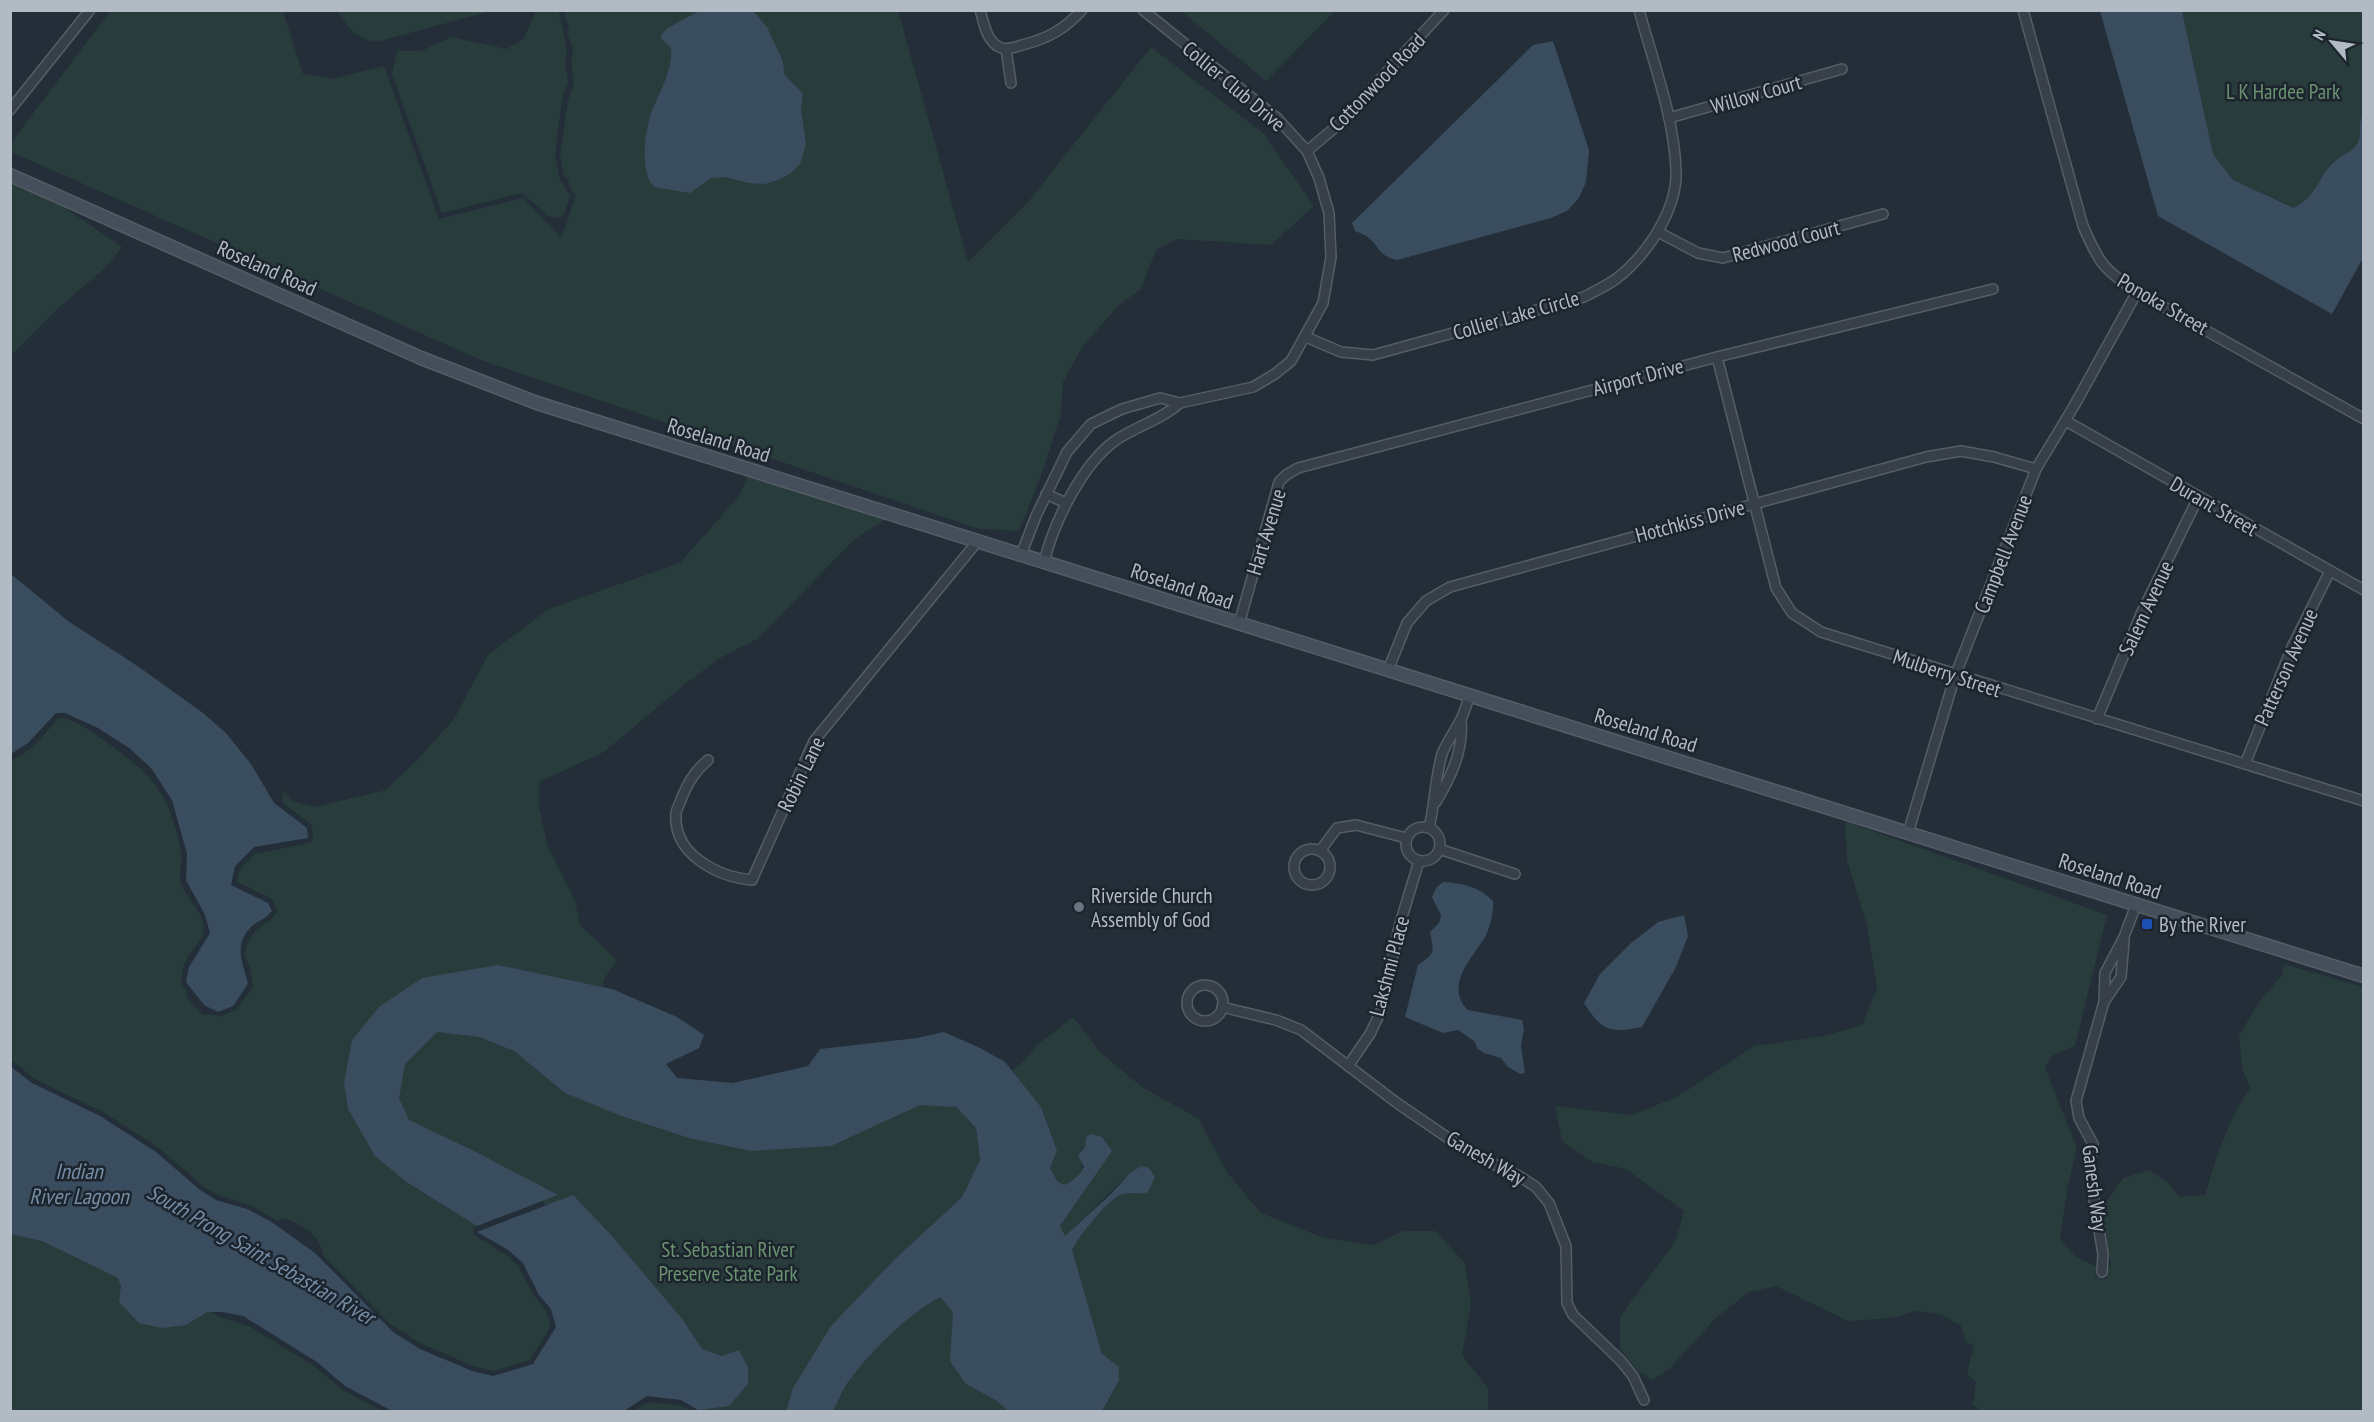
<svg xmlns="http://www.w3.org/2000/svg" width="2374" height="1422" viewBox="0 0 2374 1422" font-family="'PT Sans Narrow',sans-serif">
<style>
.green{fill:#283c3b}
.water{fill:#3a4d5f}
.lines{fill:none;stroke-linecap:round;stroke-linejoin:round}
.minor-casing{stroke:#555d66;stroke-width:12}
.secondary-casing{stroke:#555d66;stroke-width:15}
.minor{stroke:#373f48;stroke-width:9}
.secondary{stroke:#454f5b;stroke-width:12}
.worship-dot{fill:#6b7280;stroke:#1c242d;stroke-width:2}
.transit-dot{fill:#1a4fb4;stroke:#1c242d;stroke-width:2}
.labels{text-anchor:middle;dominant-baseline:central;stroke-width:5;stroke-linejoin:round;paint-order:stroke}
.street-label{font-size:21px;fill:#b2bac4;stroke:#1c242d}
.park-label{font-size:21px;fill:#6b9371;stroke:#1c242d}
.poi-label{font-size:21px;fill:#b2bac4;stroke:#1c242d;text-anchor:start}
.water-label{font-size:22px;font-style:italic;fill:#758da5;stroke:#1c242d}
</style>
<rect width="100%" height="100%" fill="#232e38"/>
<g class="green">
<path d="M898 10 968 262 1028 202 1151 47 1263 133 1314 206 1271 245 1177 239 1156 250 1141 289 1119 305 1083 346 1063 382 1061 414 1041 476 1019 531 979 529 481 360 11 152 10 144 110 11H283L303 74 332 79 384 66 439 219 523 198 561 238 576 195 570 189 568 179 564 176 560 155 568 100 574 83 571 62 573 49 567 33 569 26 564 15 567 11Z"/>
<path d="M337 11H491L380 41C358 42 348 28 337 11Z"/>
<path d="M535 11H561L559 14 567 49 565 62 568 82 562 99 555 154 559 177 570 196 564 215 559 218 548 216 522 193 442 213 392 74 397 51H421L452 37 507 49 525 37Z"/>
<path d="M1181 11H1335L1266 81Z"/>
<path d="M2182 11H2363L2364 115C2359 123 2362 133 2358 142 2352 153 2342 154 2334 162 2317 178 2320 193 2295 208L2233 180 2213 154Z"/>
<path d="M11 184 18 185 64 207 122 247 105 268 56 310 11 355Z"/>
<path d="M748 475 886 519 855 539 757 639 720 658 684 685 604 752 539 782V808L548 847 575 901 580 925 617 960 604 979 603 987 498 965 379 1007 408 1183 477 1226 473 1229 474 1235 505 1254 518 1266 535 1297 546 1311 551 1326 530 1360 493 1371 473 1366 422 1344 390 1324 323 1255C320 1234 302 1226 285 1218L278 1221 250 1205 218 1195 203 1186 159 1148 103 1112 35 1079 11 1060 10 762 33 747 59 718C73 718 89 730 100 738 150 772 170 791 181 852 183 861 179 871 180 879 183 897 204 910 204 929 204 940 188 954 184 965 182 970 182 977 181 983L186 990 187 998 203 1015 212 1014 219 1017 236 1010 253 987 250 967 244 954C247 945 251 934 259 928 267 922 271 921 277 912L272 899 237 882 240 869 255 854 309 843 313 840 312 825 283 803 282 790 292 801 315 807 386 790 419 758 454 719 488 655 548 609 680 563 739 496Z"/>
<path d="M1845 821 2107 915 2075 1046 2052 1056 2045 1068 2077 1148 2067 1190 2060 1240 2075 1256 2096 1267 2095 1277 2107 1279 2108 1266H2111L2102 1208 2123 1178 2150 1170 2168 1183 2180 1197 2205 1195C2218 1153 2226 1124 2250 1088L2242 1068 2239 1035 2260 1001 2282 975 2284 964 2363 987V1411H1981L1973 1405 1976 1382 1967 1374 1974 1345 1966 1342 1961 1326 1941 1314 1916 1311 1892 1318 1848 1321 1776 1286 1749 1292 1717 1317 1670 1368 1653 1380 1638 1371 1620 1349V1317L1676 1240 1684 1211 1626 1169 1592 1162 1562 1141 1555 1106 1632 1115 1677 1097 1754 1046 1824 1036 1862 1025 1877 988 1867 925 1847 860Z"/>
<path d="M1073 1017 1100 1052 1142 1087 1199 1119 1226 1171 1261 1213 1324 1238 1374 1245 1403 1231H1435L1465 1263 1471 1304 1462 1355 1488 1388V1411H1102L1119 1382 1102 1354 1071 1250C1079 1236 1106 1202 1120 1195 1127 1192 1133 1194 1140 1195L1142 1166 1130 1173 1065 1236 1059 1226 1084 1192 1086 1138 1085 1147 1080 1151C1083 1170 1085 1176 1064 1185L1057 1181 1050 1168 1057 1149 1041 1107 1012 1071 1024 1061 1036 1046Z"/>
<path d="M437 1032 479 1037 514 1051 565 1093 925 1097 945 1106 956 1107 976 1128 980 1160 962 1197 895 1259 793 1388 786 1411H634L648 1402 679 1405 691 1411 698 1409 538 1195 432 1136 401 1115 396 1078 405 1062Z"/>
<path d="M10 1187 220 1317 249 1326 314 1366 343 1390 382 1411H11Z"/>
<path d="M940 1297 953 1312 952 1333 966 1384 997 1401 1008 1411 833 1412C838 1402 842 1391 848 1382 872 1350 905 1317 940 1297Z"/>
</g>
<g class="water">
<path d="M742 11H753L767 27 783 62 784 74 803 94 801 110 806 144 800 164 791 173 780 179 765 184 749 183 724 177 711 178 690 193 654 187C639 171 645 130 652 111 660 91 673 70 671 48L661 38V35L668 28 699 11Z"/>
<path d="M2100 11H2182L2213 154 2233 180 2294 208C2318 195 2317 178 2334 162 2342 154 2352 153 2358 142 2362 133 2358 123 2363 115V258L2332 314 2158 216Z"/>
<path d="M1553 41 1589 150 1586 182 1579 198 1567 211 1551 218 1397 260C1379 256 1381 249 1369 238 1366 235 1360 233 1355 231L1352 223 1533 45Z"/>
<path d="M11 574 68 621 139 667 203 713 225 732 251 764 274 803 307 828 308 838 254 847 235 866 231 885 268 903 272 911C265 920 261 919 253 925 232 945 243 961 248 984L233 1006 218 1012 204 1005 186 982 189 967 210 933 205 915 186 880 187 854 172 800 151 768 129 748 98 728 65 713H56L28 743 11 754Z"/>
<path d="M1443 882C1462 883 1480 887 1493 901 1494 912 1489 933 1482 942 1469 961 1445 988 1468 1010L1522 1020 1524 1029 1521 1046 1525 1073 1520 1074 1508 1067 1501 1058 1484 1053 1478 1049 1474 1041 1458 1030 1443 1033 1405 1017 1418 965C1436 953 1434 952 1430 932L1439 923 1441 915 1432 897 1436 888Z"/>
<path d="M1684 915 1688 936 1676 967 1642 1027C1610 1034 1601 1030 1584 1003L1600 974 1630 944 1658 922Z"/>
<path d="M498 965 612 989 677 1017 704 1035 699 1048 666 1064 677 1078 733 1083 808 1066 820 1049 917 1038 944 1032 980 1048 1005 1062 1041 1107 1057 1150 1050 1168 1057 1181 1064 1185C1073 1181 1080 1175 1084 1167L1078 1155 1085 1147 1086 1138 1090 1134 1102 1137 1112 1151 1060 1226 1065 1236 1112 1193 1130 1173 1141 1166 1149 1168 1155 1177 1148 1192C1139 1196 1129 1191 1120 1195 1106 1202 1079 1236 1072 1250L1102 1354 1119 1367V1381L1102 1411H1008L997 1401 966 1384 950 1361 953 1312 940 1297C906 1316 871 1351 848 1382 842 1391 838 1402 833 1411H786L793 1388 831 1326 895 1259 962 1197 980 1160 976 1128 956 1107 920 1105 831 1146 751 1151 689 1138 619 1115 565 1093 514 1051 479 1037 437 1032 405 1064 399 1098 409 1120 472 1150 558 1195 477 1226 408 1183 375 1156 348 1109 344 1083 352 1040 379 1007 422 978Z"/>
<path d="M10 1066 32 1083 100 1116 156 1152 200 1190 216 1200 247 1209 270 1221 315 1253 393 1332 420 1349 472 1371 493 1376 533 1364 556 1327 551 1309 539 1295 523 1263 508 1250 477 1232 573 1195 612 1236 683 1320 702 1349 722 1356 739 1350 748 1367V1384L729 1406 698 1410 681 1400 647 1396 624 1411H392L345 1386 317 1362 243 1316 222 1312H207L186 1325 162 1328 139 1323 119 1302 121 1286 118 1278 42 1241 11 1234Z"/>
</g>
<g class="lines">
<g class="minor-casing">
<g id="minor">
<path d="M980 10C984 23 986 40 999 47 1007 51 1015 47 1022 45 1047 39 1065 29 1082 10"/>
<path d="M2023 10 2083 226C2099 263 2103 269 2137 292L2364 419"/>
<path d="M1006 49 1011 83"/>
<path d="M10 110 90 10"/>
<path d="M1669 118 1842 69"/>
<path d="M1307 151 1338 125 1444 10"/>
<path d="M1658 232 1698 253 1723 258 1883 214"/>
<path d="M1306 337 1341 352 1373 355 1584 297C1595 291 1606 286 1616 279 1646 256 1678 210 1676 170 1674 116 1653 62 1639 10"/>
<path d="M1717 357 1776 588 1792 613 1821 632 2364 801"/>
<path d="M2066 421 2364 590"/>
<path d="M1046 494 1066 503"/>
<path d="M1021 555 1036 516 1067 452 1091 424 1122 409 1160 398 1180 403 1253 387 1275 374 1291 361 1323 303 1331 257 1329 213 1319 178 1307 151 1277 118 1143 10"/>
<path d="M1044 562C1054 522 1082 464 1116 440 1137 426 1161 420 1180 403"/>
<path d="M1239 624 1279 482 1286 475 1298 468 1717 357 1993 289"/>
<path d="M1388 670 1407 623 1426 601 1450 587 1926 457 1961 451 1994 457 2036 469"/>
<path d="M2097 719 2141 614 2198 498"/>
<path d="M708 760C695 771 689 781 682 797 681 802 676 809 676 814 673 855 719 877 752 880L814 741 977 542"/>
<path d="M2245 764 2292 647 2330 571"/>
<path d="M1436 802C1451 777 1464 750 1461 720"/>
<circle cx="1423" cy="844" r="17"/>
<path d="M1429 828C1435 803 1435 778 1442 754 1447 741 1456 730 1462 717 1465 710 1467 703 1470 695"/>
<path d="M1908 833 1955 676 2036 469 2074 406 2137 292"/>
<path d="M1439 849 1515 874"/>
<circle cx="1312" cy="867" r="18"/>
<path d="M1320 851 1337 828 1356 825 1406 838"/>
<circle cx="1205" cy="1003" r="18"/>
<path d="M2104 1002 2121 977 2124 941"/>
<path d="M1222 1007 1276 1020 1301 1030 1397 1103 1470 1153 1519 1176 1536 1187 1549 1203 1566 1246 1567 1303 1573 1315 1621 1361 1633 1376 1644 1400"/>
<path d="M1348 1066 1370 1034 1381 1011 1399 927 1419 861"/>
<path d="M2102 1272 2103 1254 2089 1169 2093 1144 2079 1118 2076 1101 2104 1002 2105 973 2124 937 2136 905"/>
</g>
</g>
<g class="secondary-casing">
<path id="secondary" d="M10 175 421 358 537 403 2364 976"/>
</g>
<use href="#minor" class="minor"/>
<use href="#secondary" class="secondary"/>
</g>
<circle class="worship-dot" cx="1079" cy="907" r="6"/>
<rect class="transit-dot" x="2141" y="918" width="12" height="12" rx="3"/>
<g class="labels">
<g class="street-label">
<text transform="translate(1377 82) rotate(-46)">Cottonwood Road</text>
<text transform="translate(1234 86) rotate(40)">Collier Club Drive</text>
<text transform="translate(1756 94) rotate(-16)">Willow Court</text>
<text transform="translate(1786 241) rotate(-15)">Redwood Court</text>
<text transform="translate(267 268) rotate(24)">Roseland Road</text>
<text transform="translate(2163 304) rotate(30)">Ponoka Street</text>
<text transform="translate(1516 315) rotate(-16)">Collier Lake Circle</text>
<text transform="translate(1638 377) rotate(-15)">Airport Drive</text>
<text transform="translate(719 440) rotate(17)">Roseland Road</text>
<text transform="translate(2214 506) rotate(30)">Durant Street</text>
<text transform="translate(1690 521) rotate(-15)">Hotchkiss Drive</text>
<text transform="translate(1266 532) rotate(-73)">Hart Avenue</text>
<text transform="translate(2003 554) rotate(-69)">Campbell Avenue</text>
<text transform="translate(1182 586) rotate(18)">Roseland Road</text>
<text transform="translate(2146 608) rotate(-65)">Salem Avenue</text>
<text transform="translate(2286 667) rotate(-66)">Patterson Avenue</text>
<text transform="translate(1947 673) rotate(18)">Mulberry Street</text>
<text transform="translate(1646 730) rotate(17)">Roseland Road</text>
<text transform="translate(801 774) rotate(-64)">Robin Lane</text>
<text transform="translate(2110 876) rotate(18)">Roseland Road</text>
<text transform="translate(1389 966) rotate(-75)">Lakshmi Place</text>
<text transform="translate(1486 1158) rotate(30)">Ganesh Way</text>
<text transform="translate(2095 1188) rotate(83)">Ganesh Way</text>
</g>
<g class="park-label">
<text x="2283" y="91">L K Hardee Park</text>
<text x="728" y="1249">St. Sebastian River<tspan x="728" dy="24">Preserve State Park</tspan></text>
</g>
<g class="poi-label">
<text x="1091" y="895">Riverside Church<tspan x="1091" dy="24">Assembly of God</tspan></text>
<text x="2159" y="924">By the River</text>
</g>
<g class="water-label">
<text x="79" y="1171">Indian<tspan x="79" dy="25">River Lagoon</tspan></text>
<text transform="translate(261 1254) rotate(30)">South Prong Saint Sebastian River</text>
</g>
</g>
<rect width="2374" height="1422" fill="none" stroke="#b2bac4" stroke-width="24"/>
<g transform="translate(2332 42) rotate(299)" stroke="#1c242d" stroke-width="4.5" paint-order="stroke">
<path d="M0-4.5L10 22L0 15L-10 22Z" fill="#b2bac4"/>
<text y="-9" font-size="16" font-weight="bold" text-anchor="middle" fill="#b2bac4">N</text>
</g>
</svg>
